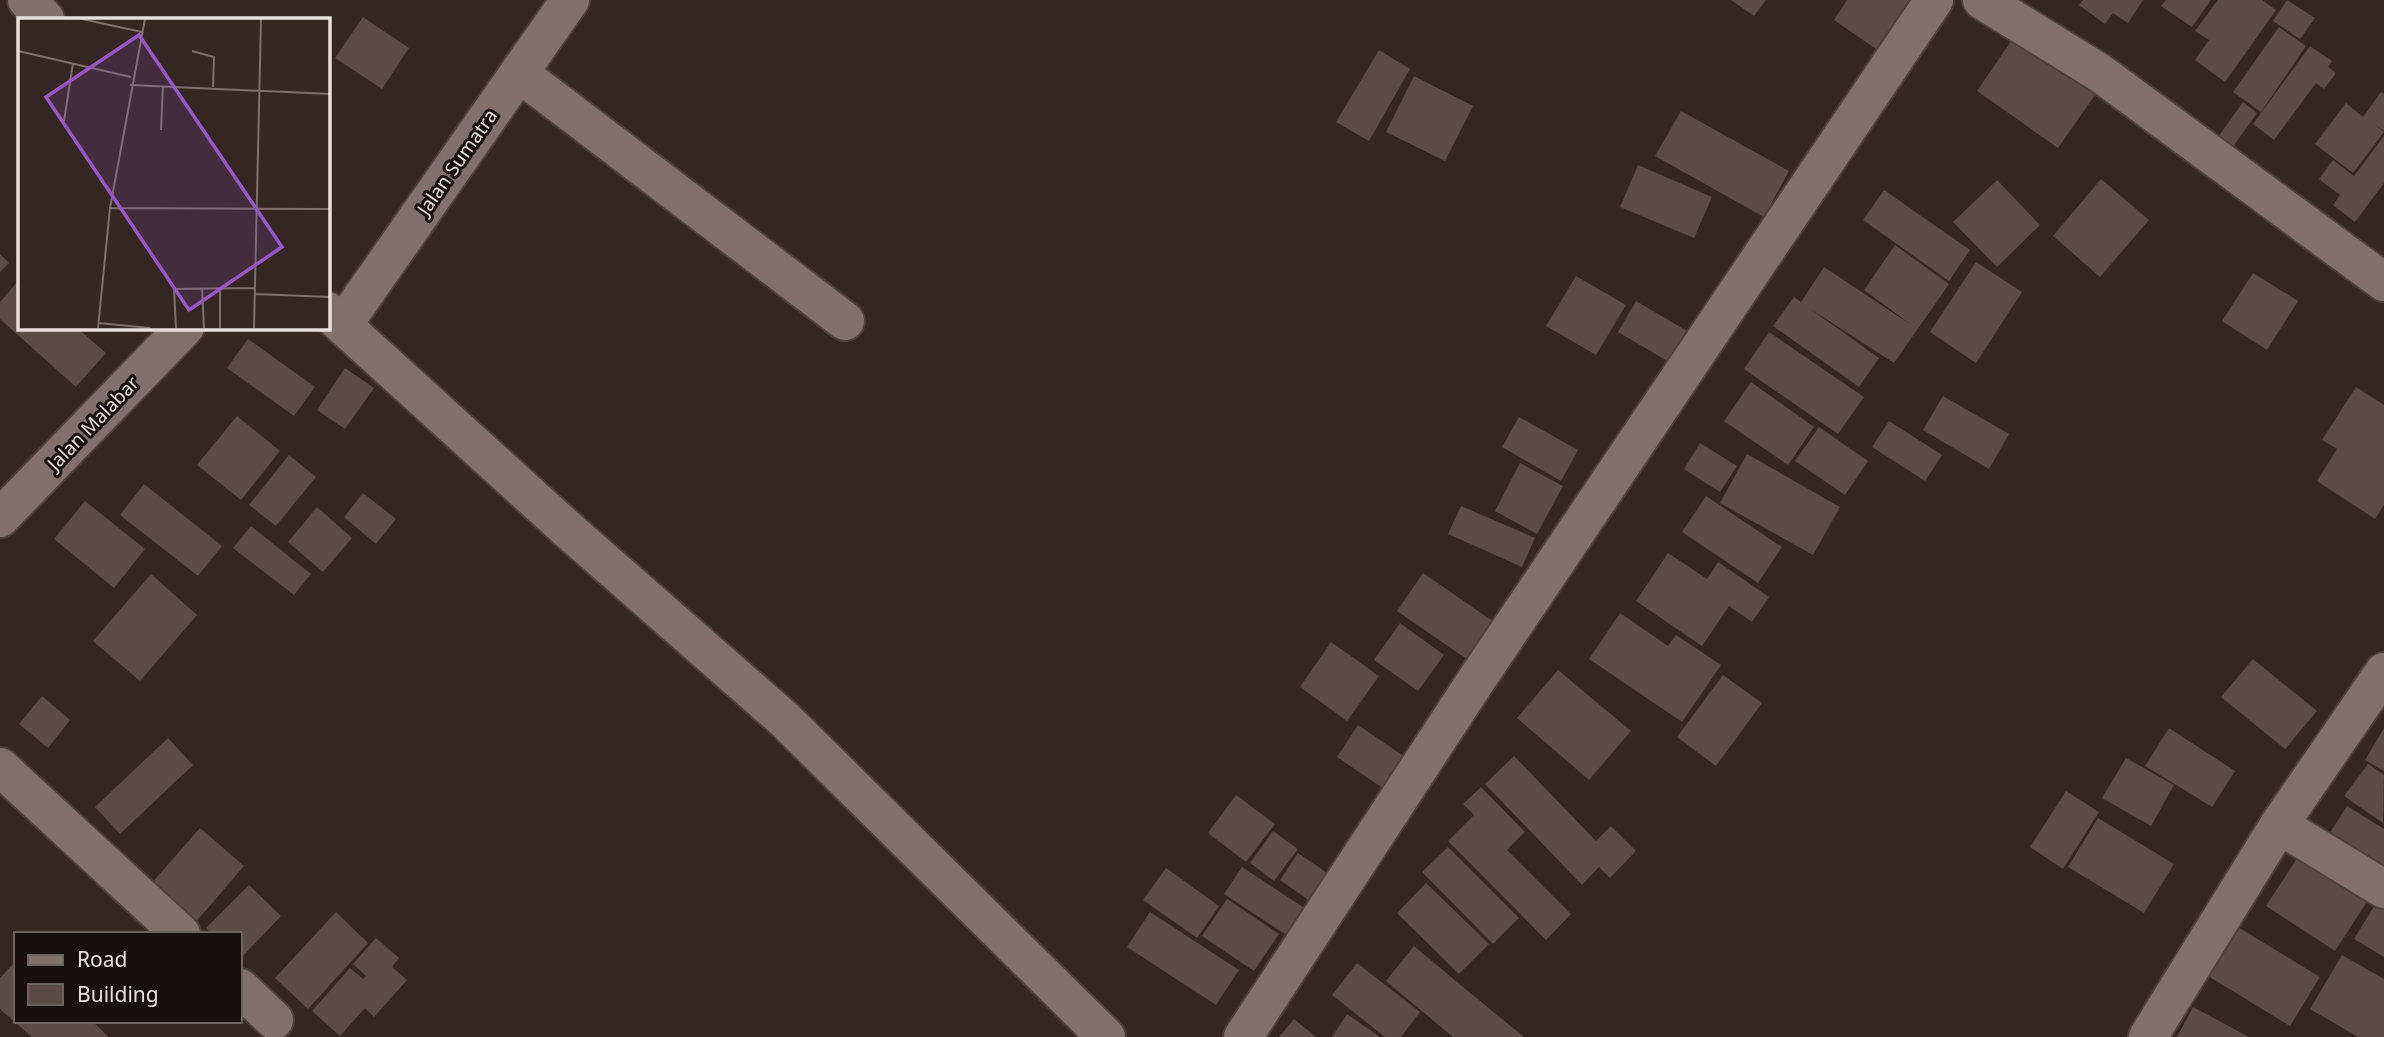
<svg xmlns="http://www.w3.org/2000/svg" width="2384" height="1037" viewBox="0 0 2384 1037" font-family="'Noto Sans',sans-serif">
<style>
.building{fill:#5d4b49}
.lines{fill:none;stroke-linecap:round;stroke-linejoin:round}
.minor-casing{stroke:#4d403e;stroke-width:42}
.minor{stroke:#83706e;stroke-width:38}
.labels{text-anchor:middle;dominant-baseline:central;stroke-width:6;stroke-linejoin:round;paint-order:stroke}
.street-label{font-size:19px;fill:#e9dedd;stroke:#17100f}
.inset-road{fill:none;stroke:#7d6f6d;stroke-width:2}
.view{fill:#9658c6;fill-opacity:0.15;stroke:#9658c6;stroke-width:3.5}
.inset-edge{fill:none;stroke:#e9dedd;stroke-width:3.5}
</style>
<rect width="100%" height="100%" fill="#352523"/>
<g class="building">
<path d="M1731 0H1766L1754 16Z"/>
<path d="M1847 0H1909L1876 49 1834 20Z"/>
<path d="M2083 0H2143L2128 23 2113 13 2105 24 2079 5Z"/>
<path d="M2166 0H2211L2192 27 2161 6Z"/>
<path d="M2218 0H2262L2276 10 2225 82 2195 60 2209 40 2195 31Z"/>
<path d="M2287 0 2315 18 2300 39 2273 21Z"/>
<path d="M363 17 409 48 382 89 335 58Z"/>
<path d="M2279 27 2306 46 2261 112 2233 92Z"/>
<path d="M2018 31 2100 88 2058 148 1977 91Z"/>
<path d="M2310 46 2332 61 2328 67 2336 73 2324 89 2316 83 2274 140 2253 124Z"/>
<path d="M1379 50 1410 69 1369 141 1336 122Z"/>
<path d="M1414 76 1473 106 1445 161 1386 132Z"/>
<path d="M2381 92 2384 94V131L2374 124 2384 132 2353 173 2315 144 2346 103 2363 117Z"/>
<path d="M2243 102 2257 113 2232 148 2218 137Z"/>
<path d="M1681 111 1789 171 1764 217 1655 156Z"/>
<path d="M2384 136V183L2355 222 2333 205 2340 195 2319 179 2333 160 2354 176Z"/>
<path d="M1638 165 1712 197 1694 238 1620 207Z"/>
<path d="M2101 179 2149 220 2100 277 2053 236Z"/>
<path d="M1997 180 2040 225 1997 267 1953 222Z"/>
<path d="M1884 190 1970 250 1949 281 1863 220Z"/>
<path d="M1895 245 1949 284 1894 363 1809 308 1879 358 1859 387 1773 326 1794 297 1801 302 1824 267 1913 326 1864 290Z"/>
<path d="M0 254 9 263 0 272Z"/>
<path d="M1976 262 2022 292 1976 363 1930 332Z"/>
<path d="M2253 273 2298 301 2267 350 2222 321Z"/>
<path d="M1576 276 1626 305 1596 355 1546 326Z"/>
<path d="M19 280V327H76L106 353 76 387 0 319V302Z"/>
<path d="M1636 301 1694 335 1676 366 1618 332Z"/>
<path d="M1769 332 1864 397 1838 434 1744 369Z"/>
<path d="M248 339 315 387 294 416 227 368Z"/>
<path d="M345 368 374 388 345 429 317 410Z"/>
<path d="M1751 382 1814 427 1788 465 1724 421Z"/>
<path d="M2356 387 2384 405V505L2375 519 2317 481 2337 449 2322 440Z"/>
<path d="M1943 396 2009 434 1989 469 1923 430Z"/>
<path d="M237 416 280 451 241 500 197 465Z"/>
<path d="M1519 417 1578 450 1561 481 1502 447Z"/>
<path d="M1889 421 1942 455 1925 481 1872 447Z"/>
<path d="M1819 427 1868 461 1845 495 1795 461Z"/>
<path d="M1700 443 1737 466 1720 492 1684 469Z"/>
<path d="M1747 454 1840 507 1813 555 1720 503Z"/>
<path d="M289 455 316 477 276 526 249 505Z"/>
<path d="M1520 463 1563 486 1537 534 1495 511Z"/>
<path d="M144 484 222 546 198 576 120 515Z"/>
<path d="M363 493 396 519 376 544 344 517Z"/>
<path d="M1706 496 1782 547 1758 583 1682 532Z"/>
<path d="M85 501 145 549 114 588 54 539Z"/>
<path d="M1461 506 1535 538 1522 567 1448 534Z"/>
<path d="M317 507 352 538 323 572 288 542Z"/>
<path d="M251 526 311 574 294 595 233 548Z"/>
<path d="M1668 553 1707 579 1718 562 1769 597 1752 622 1729 606 1702 646 1636 601Z"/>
<path d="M1423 573 1494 622 1468 660 1397 611Z"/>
<path d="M151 574 197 615 140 681 93 641Z"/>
<path d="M1620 613 1668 646 1676 635 1721 665 1682 722 1589 659Z"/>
<path d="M1400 623 1444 655 1418 691 1374 660Z"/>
<path d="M1331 642 1379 676 1347 721 1300 687Z"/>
<path d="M2253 659 2317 711 2285 749 2221 697Z"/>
<path d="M1558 670 1631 731 1589 780 1517 718Z"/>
<path d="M1723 675 1762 703 1716 766 1677 737Z"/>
<path d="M42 696 70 720 48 748 19 724Z"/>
<path d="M1358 725 1411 761 1390 793 1337 757Z"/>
<path d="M2169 728 2235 771 2212 807 2145 766Z"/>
<path d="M2384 728V771L2365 760Z"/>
<path d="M168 738 193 765 120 834 95 807Z"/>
<path d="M1514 756 1596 841 1611 826 1636 851 1610 878 1599 867 1582 885 1485 784Z"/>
<path d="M2126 758 2174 785 2151 826 2102 798Z"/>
<path d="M2368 764 2384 775 2383 823 2344 796Z"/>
<path d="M1481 787 1525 832 1507 850 1571 914 1546 940 1448 841 1474 815 1463 804Z"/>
<path d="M2066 791 2099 812 2063 869 2030 847Z"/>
<path d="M1236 795 1275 824 1246 862 1208 833Z"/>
<path d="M2347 806 2384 829V864L2379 872 2326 839Z"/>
<path d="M2098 818 2174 864 2144 913 2068 867Z"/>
<path d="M200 828 244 866 195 923 151 884Z"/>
<path d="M1273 831 1298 849 1274 881 1250 863Z"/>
<path d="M2307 843 2376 888 2335 951 2266 906Z"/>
<path d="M1448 847 1519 918 1493 944 1422 872Z"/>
<path d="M1298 853 1333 877 1314 904 1280 880Z"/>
<path d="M1242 867 1309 911 1291 938 1224 894Z"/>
<path d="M1166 868 1219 906 1197 938 1143 900Z"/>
<path d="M1426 883 1489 944 1459 974 1397 913Z"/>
<path d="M249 885 281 916 240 959V934H212L206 928Z"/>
<path d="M2384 890V957L2354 939Z"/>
<path d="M1227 899 1279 934 1254 971 1202 936Z"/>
<path d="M336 912 368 943 308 1009 275 978Z"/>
<path d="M1150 912 1239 970 1216 1005 1127 947Z"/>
<path d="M2233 924 2320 977 2290 1026 2203 973Z"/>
<path d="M376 938 399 958 392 967 407 980 374 1017 365 1008 340 1036 312 1011 350 968 363 979 366 976 353 964Z"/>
<path d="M1414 946 1457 982 1524 1037H1453L1386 981Z"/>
<path d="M2342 955 2384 979V1037H2358L2310 1009Z"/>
<path d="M16 961V1021H92L109 1037H32L0 1009V978Z"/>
<path d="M1357 963 1420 1012 1401 1037H1385L1332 995Z"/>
<path d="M2193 1007 2249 1037H2177Z"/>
<path d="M1347 1014 1380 1037H1332Z"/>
<path d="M1294 1019 1316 1037H1279Z"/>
</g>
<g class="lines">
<g class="minor-casing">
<g id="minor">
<path d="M27 0 45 19"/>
<path d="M1982 0 2100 73 2384 282"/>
<path d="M519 73 845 321"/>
<path d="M327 311 566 528 784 719 1106 1037"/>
<path d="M344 323 570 0"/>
<path d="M0 518 185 327"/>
<path d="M0 767 181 934"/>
<path d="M2279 825 2384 889"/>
<path d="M240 988 274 1020"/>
<path d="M1243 1037 1475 682 1934 0"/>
<path d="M2148 1037 2279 825 2384 672"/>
</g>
</g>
<use href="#minor" class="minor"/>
</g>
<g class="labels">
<g class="street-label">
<text transform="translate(457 162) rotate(-55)">Jalan Sumatra</text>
<text transform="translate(93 423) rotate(-46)">Jalan Malabar</text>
</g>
</g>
<g transform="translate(18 18)">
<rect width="312" height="312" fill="#352523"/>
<path class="inset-road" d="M64 1 124 14M0 33 113 59M174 33 196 39 195 69M112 67 312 76M46 103 55 45M143 112 145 68M92 190 312 191M184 270 186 310M237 276 312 279M80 305 132 310M80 310 92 190 127 1M158 310 156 271 237 270M202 310V270M236 310 243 1"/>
<path class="view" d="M121 17 264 229 171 292 28 79Z"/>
<rect width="312" height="312" class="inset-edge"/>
</g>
<rect x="14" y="932" width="228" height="91" fill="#17100f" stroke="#6b6261" stroke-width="2"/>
<rect x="28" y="955" width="35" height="10" fill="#83706e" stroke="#6b6261" stroke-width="2"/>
<text x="77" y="967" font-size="21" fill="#e9dedd">Road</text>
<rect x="28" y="984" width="35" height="21" fill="#5d4b49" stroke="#6b6261" stroke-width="2"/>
<text x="77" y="1002" font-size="21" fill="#e9dedd">Building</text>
</svg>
